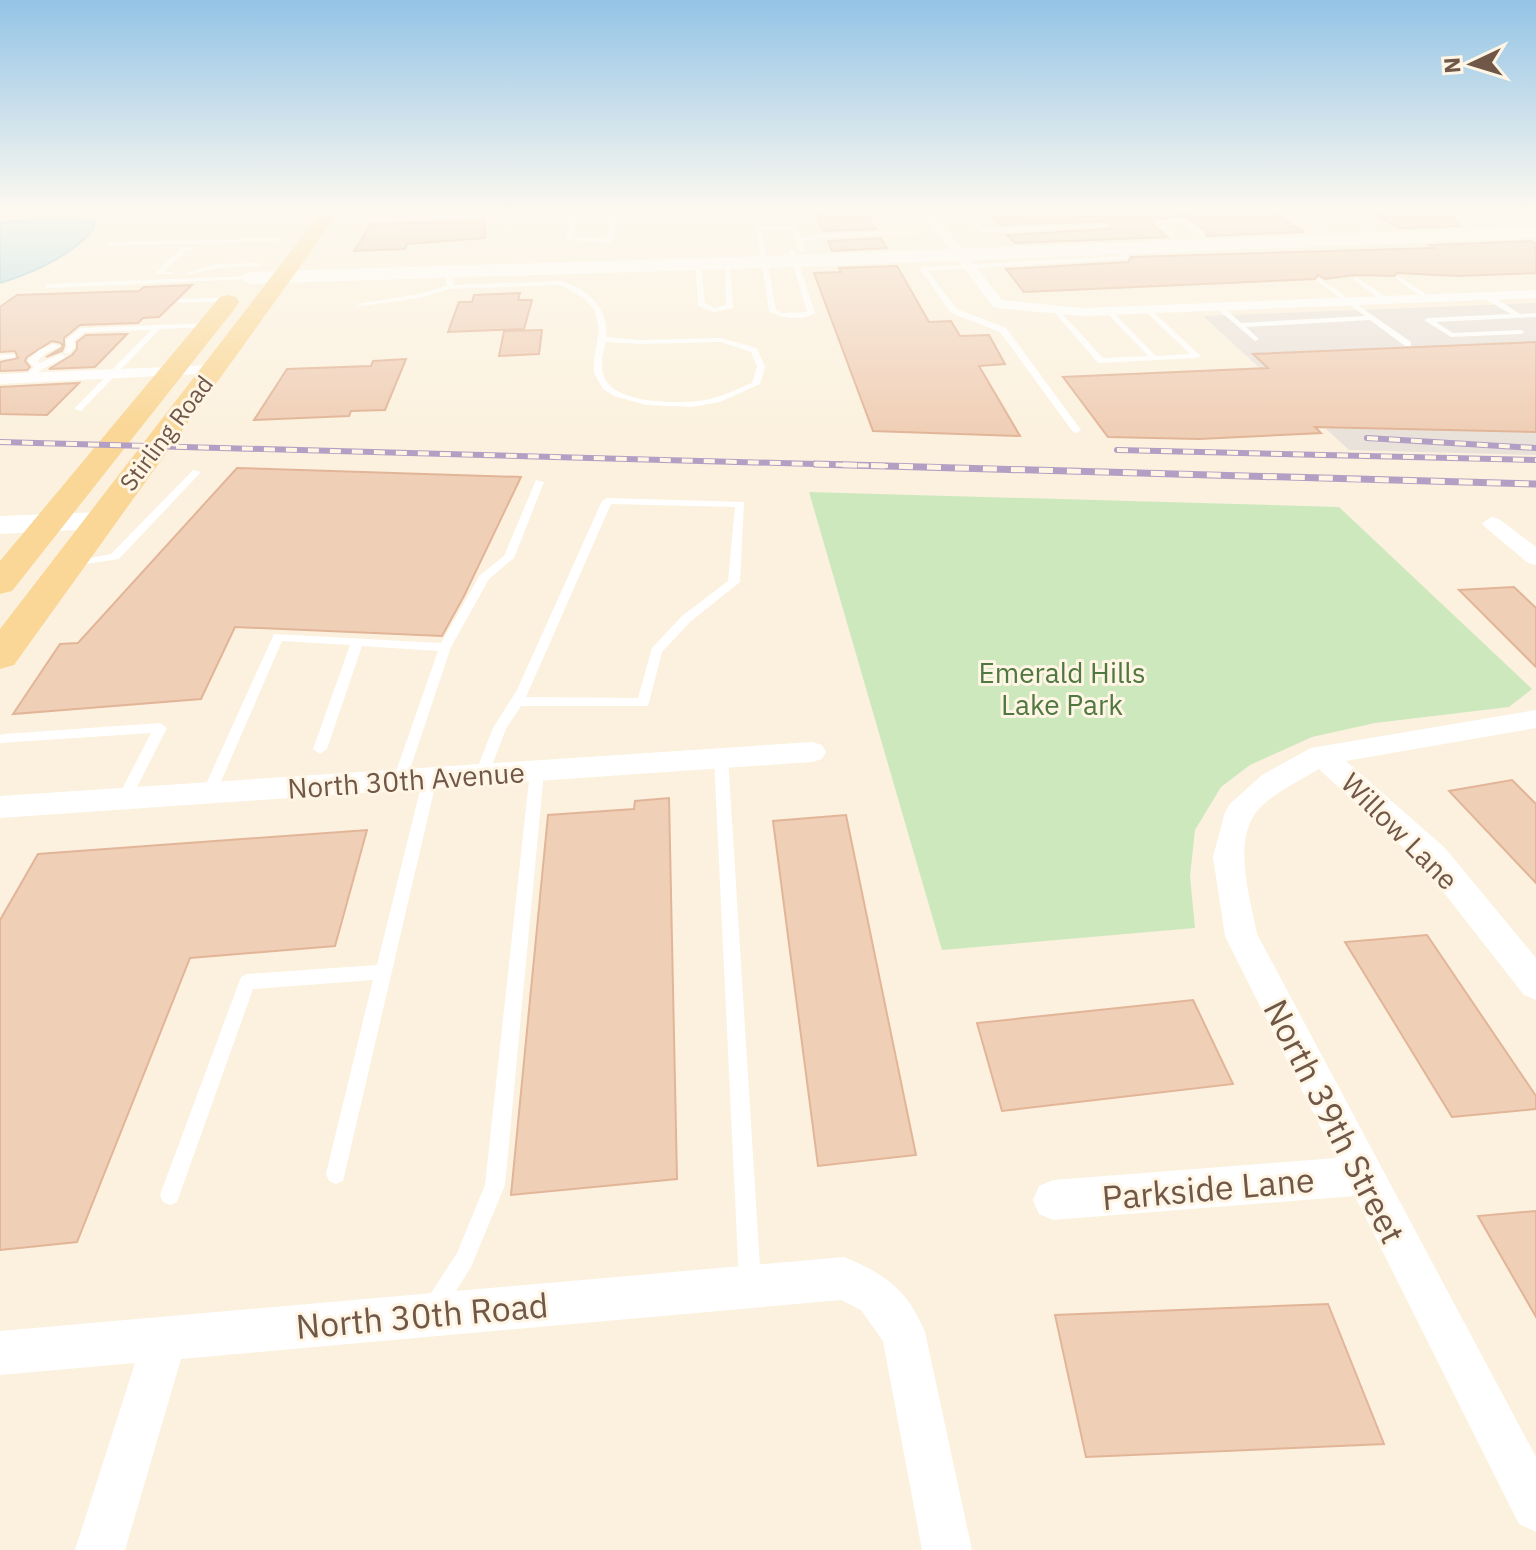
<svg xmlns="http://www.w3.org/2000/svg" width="1536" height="1550" viewBox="0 0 1536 1550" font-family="'IBM Plex Sans',sans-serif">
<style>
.industrial{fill:#e9e2db}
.green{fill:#cee8be}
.water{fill:#b4dce4;stroke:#9bcbd5;stroke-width:2}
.building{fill:#f0cfb7;stroke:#e2b598;stroke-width:2}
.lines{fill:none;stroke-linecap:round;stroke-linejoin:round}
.lane{fill:#fff;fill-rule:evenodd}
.street{fill:#fff;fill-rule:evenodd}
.secondary{fill:#fff;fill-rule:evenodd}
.primary{fill:#fad797;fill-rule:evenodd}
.rail-far1-casing{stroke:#b39fc3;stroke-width:6}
.rail-casing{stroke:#b39fc3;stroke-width:7}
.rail-far1{stroke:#fff5e4;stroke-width:4;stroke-dasharray:11;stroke-linecap:butt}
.rail{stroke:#fff5e4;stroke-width:5;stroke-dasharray:14;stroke-linecap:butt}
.labels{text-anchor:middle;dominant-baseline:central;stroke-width:6;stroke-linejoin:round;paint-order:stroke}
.far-street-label{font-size:24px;fill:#705747;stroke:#fff5e4}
.park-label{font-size:28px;fill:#4f7740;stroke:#fff5e4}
.street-label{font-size:28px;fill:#705747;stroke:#fff5e4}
.near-street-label{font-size:34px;fill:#705747;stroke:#fff5e4}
</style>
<rect width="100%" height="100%" fill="#fbf1de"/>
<path class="industrial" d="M1536 303V455L1349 450 1203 316Z"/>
<path class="green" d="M809 492 1339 507 1532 689 1509 707 1375 723 1312 737 1250 765 1221 787 1195 830 1190 876 1195 928 942 950Z"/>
<path class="water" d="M56 219 94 221V229C69 257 35 272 0 283V222Z"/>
<g class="building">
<path d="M815 211H865L876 229 823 231Z"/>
<path d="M987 211H1270L1303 232 1207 236 1206 231 1185 216 1152 220V224L1167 237 1015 243 1007 235 1109 229 1112 226 1106 221 1000 225Z"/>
<path d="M1368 211H1458L1453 220 1460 226 1399 228Z"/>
<path d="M485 221V238L407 244 405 249 354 251 371 224Z"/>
<path d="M881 238 887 248 832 251 828 241Z"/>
<path d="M1531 241 1536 244V273L1457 276 1397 273 1394 276 1354 275 1325 279 1318 275 1315 279 1024 292 1006 269 1128 262 1131 257 1434 248 1429 245Z"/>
<path d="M897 266 929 322 951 321 960 336 989 335 1005 364 979 366 1020 436 873 431 814 273 841 272 839 268Z"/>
<path d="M192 285 159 317 143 318 138 323 80 325 64 338V346L62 351 46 357 63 347 61 343 52 341 27 357 25 361 30 367 27 370 0 371V362L18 358 15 351 0 352V307L17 295 139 291 144 287Z"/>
<path d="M520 293 518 300H532L524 329 448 332 459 302H472L474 295Z"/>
<path d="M542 330 539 354 499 356 504 331Z"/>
<path d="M127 334 95 367 49 369 72 355 77 349V342L86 335Z"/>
<path d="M1536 342V432L1315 427 1321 433 1199 439 1108 437 1063 377 1268 368 1253 354Z"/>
<path d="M406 359 385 410 351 411 349 416 254 420 287 369 371 366 373 361Z"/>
<path d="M79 383 47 415 0 414V387Z"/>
<path d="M237 468 521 477 464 596 442 636 235 627 201 699 13 714 60 644 78 643Z"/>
<path d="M1514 587 1536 608V667L1459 590Z"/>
<path d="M1512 780 1536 804V883L1449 791Z"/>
<path d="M669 798 677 1179 511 1195 548 815 634 809 635 801Z"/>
<path d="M846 815 916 1155 818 1166 773 821Z"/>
<path d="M367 830 335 946 190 958 77 1242 0 1250V920L38 854Z"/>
<path d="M1427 935 1536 1096V1109L1452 1117 1345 942Z"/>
<path d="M1193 1000 1233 1084 1002 1111 977 1023Z"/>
<path d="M1536 1211V1317L1478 1216Z"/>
<path d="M1328 1304 1384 1444 1086 1457 1055 1315Z"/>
</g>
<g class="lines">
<g class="lane">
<path d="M614 211 617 213 613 241 610 243 566 240 571 216H562L324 222 321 220ZM611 215 607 239 572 237 577 217Z"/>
<path d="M964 211H970L984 229 1106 224 1109 226 982 233Z"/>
<path d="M1288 211H1295L1323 230 1318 231Z"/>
<path d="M1341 211H1348L1376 228 1371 229Z"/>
<path d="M1536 212V216L1463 217 1470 225 1467 227 1456 219 1460 213Z"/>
<path d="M1185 219 1204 233V235H1200L1182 222 1162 223 1175 235 1170 236 1154 222Z"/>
<path d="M759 226H796L802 239 820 234 941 230 944 232 820 238 803 242 805 251 802 253 799 251 792 229 762 230 776 310 782 313 807 312 789 251 792 249 795 251 815 313C803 321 781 319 769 311L756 228Z"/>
<path d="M282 238 280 241 108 246 105 244 108 242Z"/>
<path d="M1115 244 1128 257V259L928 271 957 309 1006 328 1081 430 1076 433 1073 432 1000 332 951 313 920 269 923 267 1121 256 1112 246Z"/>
<path d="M183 247 201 248 187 250 164 271 173 272V274H156V272Z"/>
<path d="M698 261 701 263 705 303 715 308 726 305 725 263 730 262 733 308 714 312 698 306 695 263Z"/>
<path d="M259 263 261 266 217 268 189 275 186 273 217 264Z"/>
<path d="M450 268 453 270V285L560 281C587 288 609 307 606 337L640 340 721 338 757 348 765 367 760 384 720 402 692 407 646 405 614 396 603 389 594 373V359L599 330 595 311 584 298 560 285 450 289 420 298 361 306 357 304 419 294 446 286 447 270ZM606 342 640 344 721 342 751 352 757 367 752 383C737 389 721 397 705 400 681 404 617 404 605 379 599 367 603 353 606 342Z"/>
<path d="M249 276 251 279 47 288 44 286 47 284Z"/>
<path d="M1398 276 1400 277 1434 299 1427 301 1396 279Z"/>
<path d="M1319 278 1411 342V346H1405L1370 320 1246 327 1259 339 1255 341 1215 307 1222 305 1241 323 1365 316 1317 281Z"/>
<path d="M1354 278H1358L1391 300 1384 302 1354 280Z"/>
<path d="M1483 294H1489L1520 314 1536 313V317L1436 322 1453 333 1521 330 1525 332 1521 334 1451 337 1424 320 1428 318 1511 314 1483 298Z"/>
<path d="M231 297 234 301 181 303 177 301 181 299Z"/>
<path d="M1057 308 1103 358 1148 356 1107 313 1106 311 1110 309 1156 356 1190 354 1146 312 1145 310 1149 308 1201 356 1197 358 1098 363 1054 312 1053 310Z"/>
<path d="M210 323 214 325 213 327 160 329 81 411 74 409 151 330 85 332 74 341 75 347 70 353H64L67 347 66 340 80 328Z"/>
<path d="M53 344 60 346 45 354 37 361 40 363 61 354 65 356 64 358 42 369 31 380H25V376L34 367 28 361 29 359 39 350Z"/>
<path d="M15 354V358L0 359V355Z"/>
<path d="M193 470 201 472 119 559 65 567V563L111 554Z"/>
<path d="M536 480 544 482 514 558 489 579 451 647 405 784H395L393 780 438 651 362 646 327 749 320 754 313 749 350 645 282 641 216 793 214 797H204L202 793 274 634 441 643 480 575 504 556Z"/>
<path d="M607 498 744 502 740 582 690 622 662 652 648 706H521L506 729 487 778H477L475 774 493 728 517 690 602 501ZM611 504 735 507 728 581 682 616 652 648 638 698 526 697Z"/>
<path d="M160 723 167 728 129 803H119L117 799 151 733 0 743V735L4 734Z"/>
<path d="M721 753 728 758 761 1282 758 1290 750 1293 742 1290 739 1282 714 758Z"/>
<path d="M537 766 544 771 505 1185 471 1267 441 1315 433 1318 425 1315 422 1307 457 1253 485 1185 530 771Z"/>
<path d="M430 773 435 774 437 778 343 1181 336 1184 329 1181 326 1174 373 980 253 989 177 1202 170 1205 163 1202 160 1195 241 977 247 974 377 965 423 778 425 774Z"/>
</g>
<g class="street">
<path d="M921 211H933L1002 300 1082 308 1536 290V298L1082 316 998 308 993 307Z"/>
<path d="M213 365 221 370 219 373 0 384V374Z"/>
<path d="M1492 517 1499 519 1536 547V565L1528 563 1485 527 1482 523Z"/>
<path d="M1536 710V728L1346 761 1445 848 1536 958V1000L1524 995 1423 866 1319 769C1299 781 1265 797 1253 817 1234 849 1251 901 1257 934L1536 1457V1532L1519 1524 1355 1196 1053 1220 1039 1214 1033 1200 1039 1186 1053 1180 1336 1158 1225 936 1213 857 1225 812 1230 804 1262 775 1311 748Z"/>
<path d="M812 742 822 745 826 752 822 759 812 762 0 818V796Z"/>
<path d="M844 1257C885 1274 907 1289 925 1332L972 1550H922L883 1341 861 1310 841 1300 181 1359 125 1550H75L135 1363 0 1375V1331Z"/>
</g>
<g class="secondary">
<path d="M1536 226V238L795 267 249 284 239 278 249 272 795 255Z"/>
<path d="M100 512 111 514 116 521 111 528 0 534V516Z"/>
</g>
<g class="primary">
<path d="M322 211H340L14 665 0 669V629Z"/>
<path d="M228 295 236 297 239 302 236 307 12 591 0 594V561L220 297Z"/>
</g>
<g class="rail-far1-casing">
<g id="rail-far1">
<path d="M1367 438 1536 448"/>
<path d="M0 442 888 466"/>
<path d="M1117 450 1536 460"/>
</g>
</g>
<g class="rail-casing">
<path id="rail" d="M815 464 1536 484"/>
</g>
<use href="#rail-far1" class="rail-far1"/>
<use href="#rail" class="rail"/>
</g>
<linearGradient id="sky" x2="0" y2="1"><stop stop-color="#93c4e6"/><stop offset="0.49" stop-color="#fdf9f0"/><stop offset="1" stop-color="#fdf9f0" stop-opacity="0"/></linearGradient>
<rect width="1536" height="428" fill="url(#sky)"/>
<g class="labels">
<g class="far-street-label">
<text transform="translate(166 433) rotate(-53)">Stirling Road</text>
</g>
<g class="park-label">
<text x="1062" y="672">Emerald Hills<tspan x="1062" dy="32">Lake Park</tspan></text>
</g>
<g class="street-label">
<text transform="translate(406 780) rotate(-4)">North 30th Avenue</text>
<text transform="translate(1400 831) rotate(45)">Willow Lane</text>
</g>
<g class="near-street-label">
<text transform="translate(1335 1121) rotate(63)">North 39th Street</text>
<text transform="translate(1208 1188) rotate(-5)">Parkside Lane</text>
<text transform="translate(422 1315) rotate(-5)">North 30th Road</text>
</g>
</g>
<g transform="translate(1472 64) rotate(266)" stroke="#fff5e4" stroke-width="6" paint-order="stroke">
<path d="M0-6L14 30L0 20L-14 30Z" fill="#705747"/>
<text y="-12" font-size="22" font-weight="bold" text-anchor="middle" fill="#705747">N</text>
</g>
</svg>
